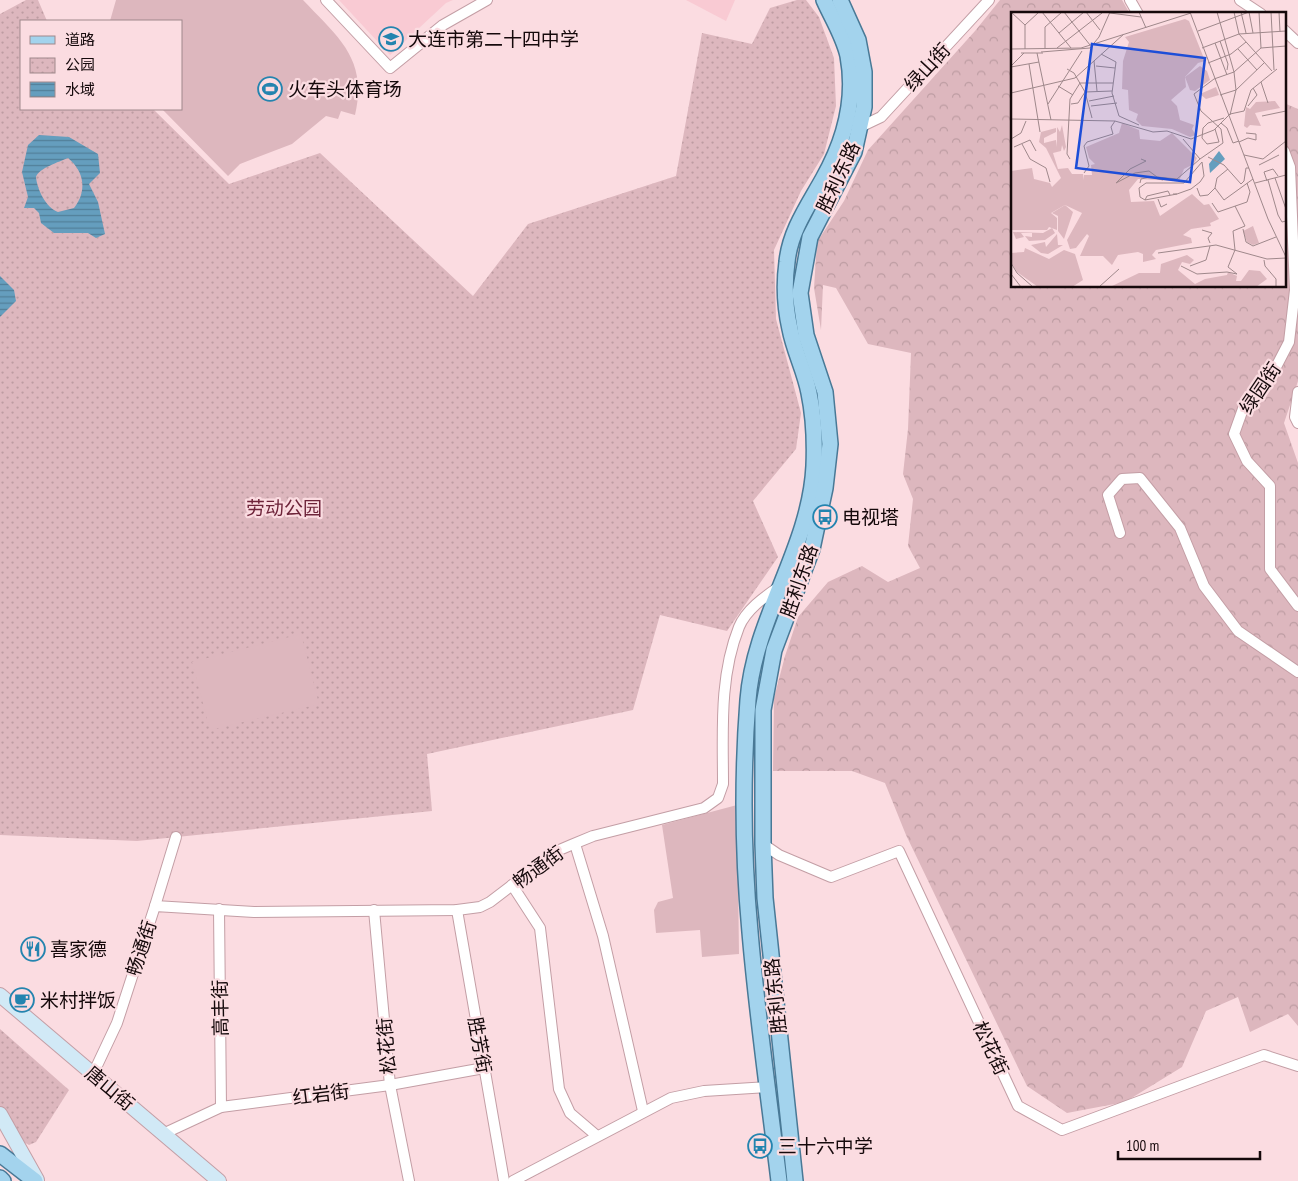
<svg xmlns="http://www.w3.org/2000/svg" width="1298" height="1181" viewBox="0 0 1298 1181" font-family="'PT Sans Narrow','Noto Sans SC',sans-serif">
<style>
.built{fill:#f9cad3}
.forest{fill:url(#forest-crowns)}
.park{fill:url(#park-dots)}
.garden{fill:#ddb7be}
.water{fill:url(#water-rules);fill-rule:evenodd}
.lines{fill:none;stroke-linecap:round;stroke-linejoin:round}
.minor-casing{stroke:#c39ea5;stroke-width:12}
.secondary-casing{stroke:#c39ea5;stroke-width:16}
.primary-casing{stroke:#497996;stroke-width:18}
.minor{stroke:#fff;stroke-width:10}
.secondary{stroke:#d1e9f6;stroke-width:14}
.primary{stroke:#a3d3ed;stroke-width:15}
.labels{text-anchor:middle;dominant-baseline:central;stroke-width:4.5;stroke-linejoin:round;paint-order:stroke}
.poi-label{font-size:19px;fill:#15090b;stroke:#fbdce1;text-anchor:start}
.street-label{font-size:19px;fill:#15090b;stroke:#fbdce1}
.park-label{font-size:19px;fill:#6e243a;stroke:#fbdce1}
.inset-road{fill:none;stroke:#9f888b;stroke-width:1}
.view{fill:#1d4ed8;fill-opacity:0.15;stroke:#1d4ed8;stroke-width:2.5}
.inset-edge{fill:none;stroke:#15090b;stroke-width:2.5}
</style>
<defs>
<pattern id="forest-crowns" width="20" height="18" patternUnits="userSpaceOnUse" patternTransform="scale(1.25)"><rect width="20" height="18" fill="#ddb7be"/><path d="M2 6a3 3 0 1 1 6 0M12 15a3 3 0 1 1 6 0" fill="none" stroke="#bd9ca2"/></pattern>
<pattern id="park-dots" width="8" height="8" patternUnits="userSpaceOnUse" patternTransform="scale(1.25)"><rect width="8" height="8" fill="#ddb7be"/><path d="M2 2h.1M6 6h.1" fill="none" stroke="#bd9ca2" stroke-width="1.8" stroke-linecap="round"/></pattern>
<pattern id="water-rules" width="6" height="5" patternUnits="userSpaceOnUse" patternTransform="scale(1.25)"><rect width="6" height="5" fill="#659ebe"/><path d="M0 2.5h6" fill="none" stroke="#527f99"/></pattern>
</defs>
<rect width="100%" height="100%" fill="#fbdce1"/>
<g class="built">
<path d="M339 0H453L446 3 390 55Z"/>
<path d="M686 0H735L726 21Z"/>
</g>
<path class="forest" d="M1000 0H1122L1130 14H1012V286H1284V103L1298 109V381L1284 423 1298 463V1026L1288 1014 1250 1032 1238 997 1206 1011 1182 1067 1125 1102 1067 1113 1027 1086 906 835 885 783 852 771H773L774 698 785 656 798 617 828 582 862 566 888 582 920 568 908 546 913 499 903 474 908 429 911 353 868 344 836 288 823 285 821 330 814 288 817 242 844 201 868 150 975 31Z"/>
<g class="park">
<path d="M26 0H38L47 21H21V109H153L229 184 320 153 473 296 528 224 676 176 702 33 752 44 770 8 797 0H806L819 17 834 58 836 106 824 154 801 191 774 250 776 319 801 413 796 449 753 501 778 557 727 631 660 615 633 710 427 754 432 811 137 841 0 835V14Z"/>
<path d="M0 1029 69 1090 36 1142 29 1145 18 1139 0 1108Z"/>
</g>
<g class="garden">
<path d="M116 0H303C339 38 368 59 355 115L341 111 338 119 326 116 292 144 240 164 228 176 162 109H181V21H110Z"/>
<path d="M301 634 319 704 210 730 192 662Z"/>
<path d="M737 805 739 954 702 957 700 930 656 933 654 910 658 902 673 898 662 825Z"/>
</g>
<g class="water">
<path d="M39 135 69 137 98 154 100 173 89 184 98 202 105 234 96 238 88 233H54L41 223 39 213 34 208H24L28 197 22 172 28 145ZM68 158C85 172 87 192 74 208L58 212C46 208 37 189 36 177 39 168 59 162 68 158Z"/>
<path d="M0 276 14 290 16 301 0 317Z"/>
</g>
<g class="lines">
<g class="minor-casing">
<g id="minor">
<path d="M326 0 390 68 443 25 487 0"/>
<path d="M1130 0 1138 14"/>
<path d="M1240 0 1261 14"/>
<path d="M1284 30 1298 43"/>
<path d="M860 127 881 117 989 0"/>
<path d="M1284 151 1290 167 1295 290 1289 342 1275 369 1244 406 1234 434 1247 461 1270 486V569L1298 606"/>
<path d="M1298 392 1295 417 1298 423"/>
<path d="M1120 533 1108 495 1122 479 1140 478 1180 528 1204 586 1238 631 1298 672"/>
<path d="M575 844 603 936 643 1111"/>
<path d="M763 844 779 855 831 877 899 851 1018 1106 1062 1130 1264 1055 1298 1066"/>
<path d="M512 885 540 928 559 1089 570 1113 597 1136"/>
<path d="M155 906 176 837"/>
<path d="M219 909 221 1107"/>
<path d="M374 910 390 1085 409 1181"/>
<path d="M457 910 504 1181"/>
<path d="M93 1074 117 1023 155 906 254 912 457 910 480 907 490 902 557 851 571 845 593 836 704 808 718 798 723 784C723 732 719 677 739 627 746 610 764 597 779 587"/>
<path d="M163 1134 221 1107 390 1085 484 1068"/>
<path d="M513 1181 671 1098 704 1091 768 1087"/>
</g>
</g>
<g class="secondary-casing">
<g id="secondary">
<path d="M0 995 219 1181"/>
<path d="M0 1114 37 1180"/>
</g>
</g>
<g class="primary-casing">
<g id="primary">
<path d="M0 1154 35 1181"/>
<path d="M0 1178 3 1181"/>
<path d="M779 1181C769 1098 757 1015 750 932 743 856 742 777 748 700 754 618 810 548 814 466 815 442 814 417 809 393 805 371 794 351 790 329 785 307 784 284 787 262 790 231 808 206 823 179 844 142 856 99 848 56 844 37 832 18 824 0"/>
<path d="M795 1181 765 898 763 844V710L774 650 812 549 825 488 830 444 825 392 806 335 800 293 810 237 854 152 864 107V72L858 40 840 0"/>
</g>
</g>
<use href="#minor" class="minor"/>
<use href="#secondary" class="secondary"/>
<use href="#primary" class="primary"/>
</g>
<defs>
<g id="school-ring" transform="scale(1.25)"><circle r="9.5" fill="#fbdce1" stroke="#2484af" stroke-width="1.5"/><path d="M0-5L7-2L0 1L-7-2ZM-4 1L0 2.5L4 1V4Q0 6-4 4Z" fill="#2484af"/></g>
<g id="stadium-ring" transform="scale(1.25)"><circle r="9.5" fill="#fbdce1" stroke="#2484af" stroke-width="1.5"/><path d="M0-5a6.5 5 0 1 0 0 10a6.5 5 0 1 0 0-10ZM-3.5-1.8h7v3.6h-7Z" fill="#2484af"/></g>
<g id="bus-ring" transform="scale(1.25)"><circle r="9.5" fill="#fbdce1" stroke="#2484af" stroke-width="1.5"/><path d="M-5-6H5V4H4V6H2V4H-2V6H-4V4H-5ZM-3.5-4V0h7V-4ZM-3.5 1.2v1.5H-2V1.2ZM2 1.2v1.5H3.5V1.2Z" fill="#2484af"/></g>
<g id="restaurant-ring" transform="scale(1.25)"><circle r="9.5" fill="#fbdce1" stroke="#2484af" stroke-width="1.5"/><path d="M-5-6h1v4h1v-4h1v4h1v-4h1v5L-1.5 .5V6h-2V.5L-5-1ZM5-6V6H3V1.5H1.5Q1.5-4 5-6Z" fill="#2484af"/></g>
<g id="cafe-ring" transform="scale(1.25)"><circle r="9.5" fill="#fbdce1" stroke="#2484af" stroke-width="1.5"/><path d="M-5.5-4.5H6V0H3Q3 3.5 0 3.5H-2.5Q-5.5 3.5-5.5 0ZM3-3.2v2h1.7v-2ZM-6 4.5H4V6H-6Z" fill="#2484af"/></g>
</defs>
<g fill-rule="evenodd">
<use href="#school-ring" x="391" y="39"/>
<use href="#stadium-ring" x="270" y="89"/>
<use href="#bus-ring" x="825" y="517"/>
<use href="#restaurant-ring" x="33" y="949"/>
<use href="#cafe-ring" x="22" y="1000"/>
<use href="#bus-ring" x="760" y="1146"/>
</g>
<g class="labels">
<g class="poi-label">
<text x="408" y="39">大连市第二十四中学</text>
<text x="288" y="89">火车头体育场</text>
<text x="842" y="517">电视塔</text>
<text x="50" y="949">喜家德</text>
<text x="40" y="1000">米村拌饭</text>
<text x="778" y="1146">三十六中学</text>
</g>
<g class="street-label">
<text transform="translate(927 67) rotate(-47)">绿山街</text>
<text transform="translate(838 177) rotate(-65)">胜利东路</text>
<text transform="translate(1260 388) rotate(-56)">绿园街</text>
<text transform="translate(799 581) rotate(-71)">胜利东路</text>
<text transform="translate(538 867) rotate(-36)">畅通街</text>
<text transform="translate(141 948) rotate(-72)">畅通街</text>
<text transform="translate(775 996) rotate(-96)">胜利东路</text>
<text transform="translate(220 1008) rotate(-91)">高丰街</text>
<text transform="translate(480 1045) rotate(80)">胜芳街</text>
<text transform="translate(386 1046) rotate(-95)">松花街</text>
<text transform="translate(991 1048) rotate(65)">松花街</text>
<text transform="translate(110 1088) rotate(40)">唐山街</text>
<text transform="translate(321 1094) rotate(-7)">红岩街</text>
</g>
<g class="park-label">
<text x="284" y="508">劳动公园</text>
</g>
</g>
<g transform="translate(1011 12)">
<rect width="275" height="275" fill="#fbdce1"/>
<path d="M264 89 269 96 244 101 250 114 239 113 236 116 233 114 235 95 239 97 245 90ZM111 111 128 118 129 127 149 129 161 121 186 146 183 152 173 157 168 169 127 167 118 178 120 190 143 189 149 204 181 182 193 193 198 192 208 207 199 211 200 214 180 217 172 223 180 226 181 231 145 238 141 243 145 247 132 250V242L127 240 107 243 101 253 92 244H69L78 224 76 222 65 236 59 237 56 228 71 201 54 193 40 201 46 206V218L38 215 36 218H0V159L21 156 23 167 39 171 41 175 50 166 35 136 28 130 30 120 45 116V120L33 126V131L45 128 46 135V115L49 120 51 113 55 135 53 139 51 133 50 139 42 141 47 157 57 156 61 162H72L73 168V163H81L80 153 84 152 78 146 75 135 108 121ZM41 216 44 221 34 228 18 229 14 224 21 225V221H10L13 225 5 227 2 220 32 221ZM46 222 47 233H52L37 242 30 241 20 233 34 230 35 235ZM14 236 38 247 53 238 64 242 72 268 61 275H27L6 260 1 252 0 241 13 240ZM176 243 183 248 179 252 171 250 167 258 184 272 194 267 216 263 217 260 226 264 225 269H230L238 258 249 259 256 267 245 275H99L128 261H149L150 252Z" fill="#ddb7be"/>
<path d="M54 193 62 200 53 227 47 219V204L41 201Z" fill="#ddb7be"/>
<path d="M174 7 178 9 194 49 187 51 174 65 175 75 160 88 166 94 169 108 183 113 181 117 185 123 179 125 161 117 131 114 125 108 127 102 118 98 117 78 111 77 112 49 118 30 114 25Z" fill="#ddb7be"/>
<path d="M189 54 196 59 199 68 184 79 179 78 174 65ZM205 75 208 83 195 87 189 82ZM242 214 248 231 242 233 236 230 232 219Z" fill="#ddb7be"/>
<path d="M208 139 214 147 199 161 198 152Z" fill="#659ebe"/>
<path class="inset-road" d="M0 0 14 13M31 0 60 36M53 0 79 33M75 0 89 18M128 0 135 16M179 0 257 207 275 245M206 0 223 60 225 78 219 103M223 0 228 22 261 59M230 0 235 21M238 0 242 21M248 0 250 36M260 0 263 58M268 0 269 20M99 1 130 5M14 13V37M14 13 28 0M187 19 238 0M48 21 73 0M209 29 217 52 216 58M0 31V3M204 31 216 63M46 36 91 1M191 36 228 22 275 19M0 37 70 36 180 1M34 37V15L51 0M227 37 246 58M30 40 79 36 88 25 99 0M10 41H32M26 41 40 108M90 42 105 50 101 81 108 104 128 113M83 49 86 79M197 51 220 42 235 30M18 52 29 120M0 54 13 41M85 54 104 56M0 55 28 50M56 57 63 61 74 80 81 106M203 67 223 60 250 36 275 34M250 70 257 91M47 74 62 83M0 81 64 66 113 22M209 83 225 78 253 51M78 89 103 84M37 92 71 39M60 92 67 91 74 80 101 79M80 94 106 91M237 94 246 83 242 76M251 104 275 99M0 107 104 109 142 120 156 119 180 127 203 118 219 102 233 99 240 78 266 57M210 111 216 116 222 131 228 129M204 117 208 130 196 132 191 126 192 116 197 111 213 106M0 127 10 121 15 109M172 127 189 147 212 131 210 117 190 99 183 82 203 67M228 130 237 126 245 128V122L235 121M11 132 19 147 35 156 39 170M3 135 19 128 25 139M233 143 252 147 275 129M197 145 213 153 230 172 233 169 235 156H238M59 147 56 142 59 87 69 71H102M130 147 135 149 119 157 105 171 124 161 138 159 146 165 166 167 189 147M248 153 268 143M73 161 78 154 73 134 76 130 102 122 100 115 104 109M264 166 275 197M257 168 267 203 271 210 275 209M256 169 253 160 262 157 267 164M129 171 130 167 139 165 152 168M244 171 275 163M186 176 189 184 197 183 204 176 206 166 217 157M204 176 213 188 242 167M162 182H166L134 188 129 185 128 176 135 171H173L191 150M166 182 180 177 189 170 193 164 191 150M147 187 150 195 156 192M134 188 136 184 157 179 159 183M201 191 207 200 236 190 239 180 236 171M232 217 235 230 242 234 265 225M191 218 201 221 197 226 199 231M147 241 205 233 256 247 275 246M253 248 254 254 265 267V275M0 251 6 261 22 275M170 254 186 262 216 260 226 262 217 255 224 238 222 219 234 214 224 194M179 254 195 248 199 234M0 262 10 275M88 275 108 257"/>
<path class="view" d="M81 32 194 46 179 170 65 156Z"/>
<rect width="275" height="275" class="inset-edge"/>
</g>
<rect x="20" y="20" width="162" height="90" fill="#fbdce1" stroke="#9f888b"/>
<rect x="30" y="36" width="25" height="8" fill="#a3d3ed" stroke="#9f888b"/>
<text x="65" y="45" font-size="15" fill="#15090b">道路</text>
<rect x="30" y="58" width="25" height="15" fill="url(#park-dots)" stroke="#9f888b"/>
<text x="65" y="70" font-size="15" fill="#15090b">公园</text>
<rect x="30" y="82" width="25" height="15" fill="url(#water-rules)" stroke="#9f888b"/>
<text x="65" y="95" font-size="15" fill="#15090b">水域</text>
<path d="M1118 1151v8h142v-8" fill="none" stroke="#15090b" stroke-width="2.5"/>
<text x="1126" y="1151" font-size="15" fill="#15090b" stroke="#fbdce1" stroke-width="4" paint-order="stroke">100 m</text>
</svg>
